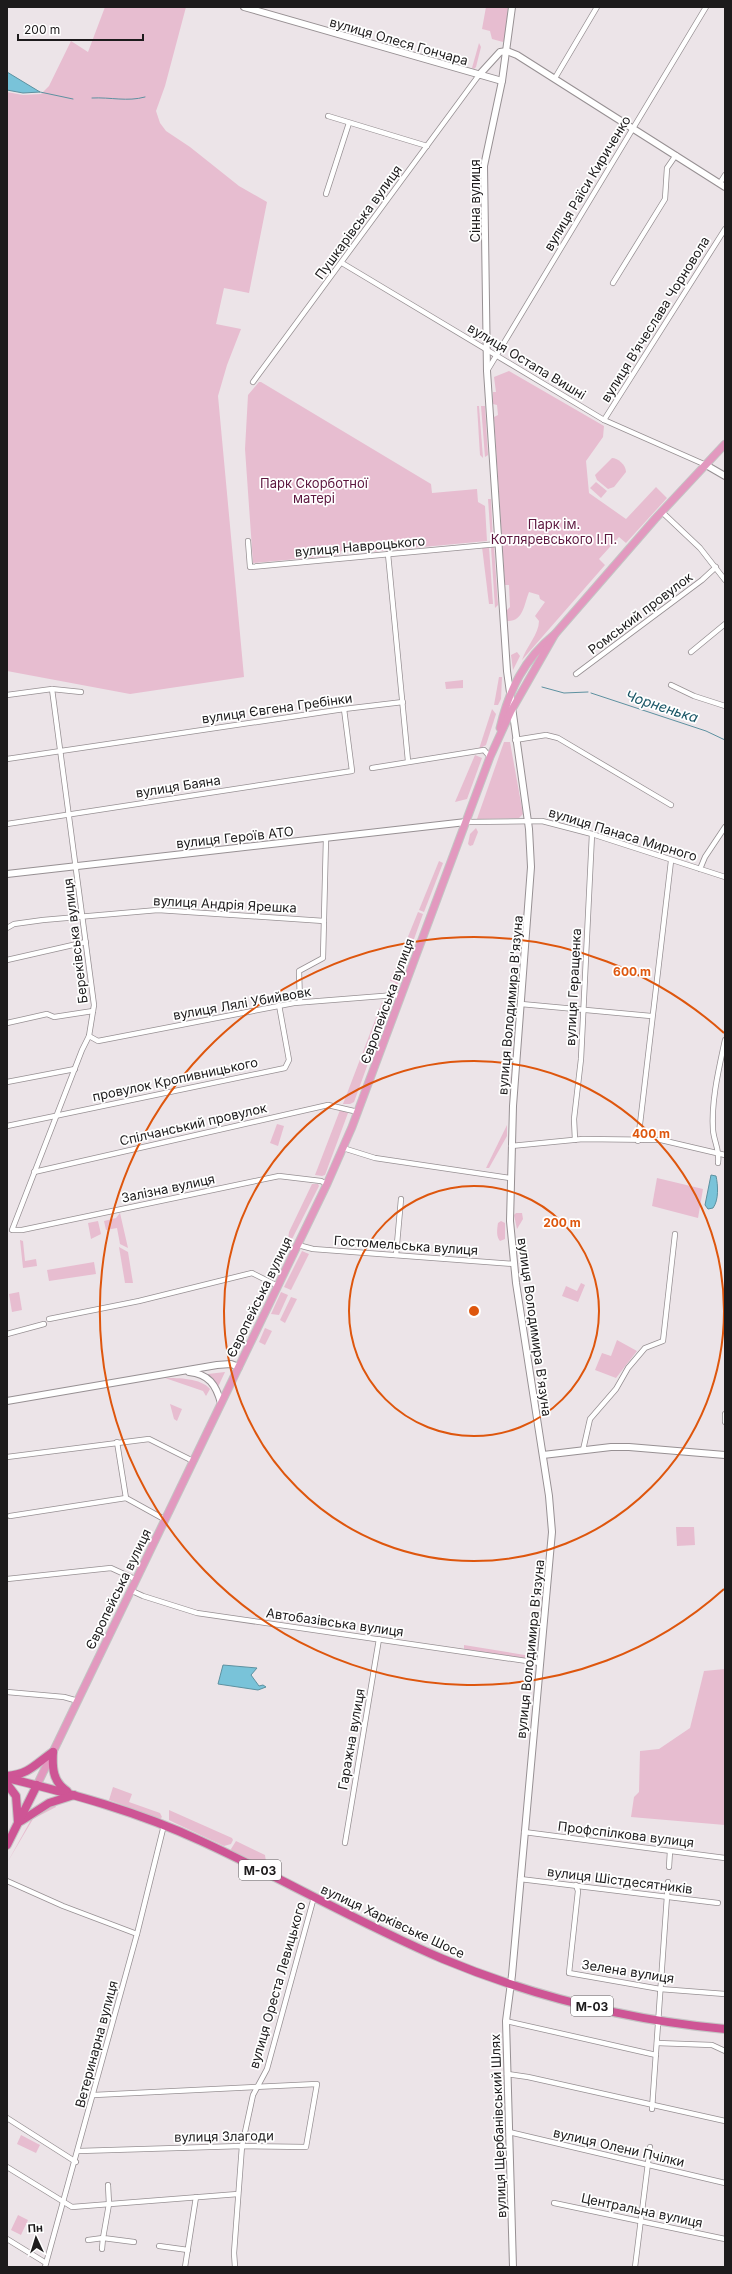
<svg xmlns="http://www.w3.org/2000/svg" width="732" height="2274" viewBox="0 0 732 2274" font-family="Inter,sans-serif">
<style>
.green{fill:#e7bdd0}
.water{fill:#79c3d9;stroke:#5d91a0}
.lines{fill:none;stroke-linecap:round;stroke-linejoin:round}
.stream{stroke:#5d91a0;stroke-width:1}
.street-casing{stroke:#979093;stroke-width:6}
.secondary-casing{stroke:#979093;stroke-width:8}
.primary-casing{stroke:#c4c4c4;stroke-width:9}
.highway-casing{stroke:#c4c4c4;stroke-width:10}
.street{stroke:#fff;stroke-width:4.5}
.secondary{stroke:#fff;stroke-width:6}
.primary{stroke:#e299bf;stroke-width:7}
.highway{stroke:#ce5595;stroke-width:8}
.ring{fill:none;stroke:#de560d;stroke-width:2}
.labels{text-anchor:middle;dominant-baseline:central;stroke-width:3.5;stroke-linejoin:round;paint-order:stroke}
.shield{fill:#fff;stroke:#615f60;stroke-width:1}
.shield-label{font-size:12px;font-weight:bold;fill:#1d1b1c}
.street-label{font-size:13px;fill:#1d1b1c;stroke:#fff}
.park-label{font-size:13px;fill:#5c163e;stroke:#fff}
.water-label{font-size:14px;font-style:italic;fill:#175464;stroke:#fff}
.centre{fill:#de560d;stroke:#fff;stroke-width:2}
.ring-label{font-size:12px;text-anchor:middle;font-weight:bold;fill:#de560d;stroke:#fff;stroke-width:3.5;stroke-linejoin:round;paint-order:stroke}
</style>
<rect width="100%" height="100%" fill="#ece4e8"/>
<g class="green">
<path d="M105 7H186L165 86 156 111 160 123 166 131 190 147 239 186 267 202 249 293 224 288 216 324 241 329 227 365 218 396 244 677 130 694 7 671V92L23 95 41 94 49 86 71 41 88 52Z"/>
<path d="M486 7H508L505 38 503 42 492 39 490 31 482 29Z"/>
<path d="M479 43 481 47 476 67 474 69 472 68Z"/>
<path d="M509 371 604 426 603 437 586 461 589 493 626 519 656 487 667 498 626 543 619 537 599 559 605 565 522 660C526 647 539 634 539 621L535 616 545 602 540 599 539 595 529 592C524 605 523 622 507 621V610L510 607 509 585H505L494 417 498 415 497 405 493 404V392H496L494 377Z"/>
<path d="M259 382H261L431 484 432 493 477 489 478 502 485 506 487 541 370 552 367 549 341 551 340 555 253 563 245 449 248 395Z"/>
<path d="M477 406H479L483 458 480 455Z"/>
<path d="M481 406H485L488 455 485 457Z"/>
<path d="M612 458C618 458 626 465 626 472L614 487 608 489 597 480 595 475Z"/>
<path d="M596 482 607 491 601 498 590 488Z"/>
<path d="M488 499H491L493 542H491Z"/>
<path d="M482 547H489L493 604H489Z"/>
<path d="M491 547H494L498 605 495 608Z"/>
<path d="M517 652 520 656 513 670 511 655Z"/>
<path d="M499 677H502L501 699 498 705H494Z"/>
<path d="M463 680V688L446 689 445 682Z"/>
<path d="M492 709 496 714 486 745 479 749Z"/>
<path d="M504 742H510L523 814 519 818 477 819Z"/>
<path d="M475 755 482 758 467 799 455 802Z"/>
<path d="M476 828 478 832 473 845 470 846 468 844 470 834Z"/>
<path d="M439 861 443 863 424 912 419 910Z"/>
<path d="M418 912 423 914 395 992H391L395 982 390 981Z"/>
<path d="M382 1002H389L390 1005 382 1028 372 1035 367 1049 370 1058 354 1102 350 1104H343Z"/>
<path d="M340 1110 348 1113 325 1175 322 1176 315 1175Z"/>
<path d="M277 1124 284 1126 278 1146 270 1143Z"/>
<path d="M507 1125V1136L489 1168H486Z"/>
<path d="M657 1178 703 1189 698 1218 652 1206Z"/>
<path d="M312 1184H318L319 1186 291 1241 288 1240 289 1232Z"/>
<path d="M120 1213 128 1248 120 1244 117 1228 106 1230 104 1221 116 1218Z"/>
<path d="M516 1213H522L523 1219 517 1229 514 1215Z"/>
<path d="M98 1221 101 1234 91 1239 88 1223Z"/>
<path d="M501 1221 505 1223V1239L500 1241C496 1237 497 1229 498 1223Z"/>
<path d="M20 1240 23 1241 25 1261 36 1259 37 1266 23 1268Z"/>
<path d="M119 1247 128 1252 133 1283H125Z"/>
<path d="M302 1251 309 1254 291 1290 284 1287Z"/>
<path d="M94 1262 96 1274 49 1281 47 1270Z"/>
<path d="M581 1283 585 1285 578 1302 562 1296 566 1286 577 1291Z"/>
<path d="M269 1284 270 1286 239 1349 233 1346 253 1303 260 1302Z"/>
<path d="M19 1292 22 1310 12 1312 9 1294Z"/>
<path d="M281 1292 288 1295 279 1315 271 1314Z"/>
<path d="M291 1297 297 1299 285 1323 280 1320Z"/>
<path d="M265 1328 272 1331 265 1345 259 1342Z"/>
<path d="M617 1340 637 1351 616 1378 595 1370 602 1353 611 1356Z"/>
<path d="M225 1372 218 1387 208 1376V1374Z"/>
<path d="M165 1378C178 1378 201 1378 210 1389L206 1396 203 1391Z"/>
<path d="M170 1404 182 1409 177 1421 174 1419Z"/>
<path d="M676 1527H694L695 1545 677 1546Z"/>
<path d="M464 1645 531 1656V1660L464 1649Z"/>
<path d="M725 1669V1825L631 1817 634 1797 639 1792 640 1751 659 1749 690 1728 704 1671Z"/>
<path d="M113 1787 132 1794 129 1802 160 1813 162 1817 160 1819 109 1800Z"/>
<path d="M55 1804 56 1807 33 1819 7 1863 32 1818Z"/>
<path d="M169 1810 232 1838 233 1840 231 1844 224 1846 175 1823 169 1820Z"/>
<path d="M236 1841 265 1855 267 1868 232 1852 231 1849Z"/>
<path d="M21 2135 40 2145 36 2153 17 2144Z"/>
<path d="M18 2215 28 2220 21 2235 11 2230Z"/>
</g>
<g class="water">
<path d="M7 72 40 92 23 93 7 90Z"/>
<path d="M711 1175 716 1176C718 1185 719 1200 713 1208L708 1209 705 1205Z"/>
<path d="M223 1665 257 1668 251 1675 259 1686 263 1685 266 1687 258 1690 218 1684Z"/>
</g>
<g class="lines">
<g class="stream">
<path d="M40 92 73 99"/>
<path d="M92 98C111 97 127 102 145 97"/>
<path d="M542 687 564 693 588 692"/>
<path d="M591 693 706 731 725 740"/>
</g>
<g class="street-casing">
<g id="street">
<path d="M555 78 597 7"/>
<path d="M328 116 427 146"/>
<path d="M720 183 725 175"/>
<path d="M326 194 349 123"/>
<path d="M342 263 604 420 706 465"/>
<path d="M613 283 665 199 667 168 676 155"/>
<path d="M487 371 706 7"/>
<path d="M253 382 479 75"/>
<path d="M604 420 725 229"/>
<path d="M662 512 700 548 725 580"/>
<path d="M248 541 250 567 498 544"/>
<path d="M388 554 408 761"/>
<path d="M691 652 725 624"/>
<path d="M576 674 702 580 716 567"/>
<path d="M671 685 694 696 725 706"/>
<path d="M52 689 94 1005 89 1036 82 1050 12 1230H22L279 1176 321 1181 327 1184"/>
<path d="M7 695 52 689 81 692"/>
<path d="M515 740 546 735 558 738 671 805"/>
<path d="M7 759 344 709 403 702"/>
<path d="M372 768 484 750 490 757"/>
<path d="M466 822 542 821 592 834 725 877"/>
<path d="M7 824 352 771 344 709"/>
<path d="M700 869 705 857 725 827"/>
<path d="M7 928 14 924 43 920 158 910 324 921"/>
<path d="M7 960 86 942"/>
<path d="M300 1002 299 971 323 958 326 838"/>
<path d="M521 1004 651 1016"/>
<path d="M7 1023 47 1014 54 1017 93 1011"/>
<path d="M89 1036 98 1041 294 1003 395 995 401 997"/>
<path d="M7 1082 75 1069"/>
<path d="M7 1126 285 1068 289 1060 279 1005"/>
<path d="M575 1140 574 1119 581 1059 592 834"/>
<path d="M638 1141 671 861"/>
<path d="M511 1146 583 1139 661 1140 725 1155"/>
<path d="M343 1148 375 1158 510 1178"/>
<path d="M718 1163C720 1150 714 1142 713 1130 711 1101 719 1068 725 1040"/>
<path d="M34 1172 328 1105 358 1112"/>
<path d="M298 1245 313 1249 514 1264"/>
<path d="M396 1255 401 1199"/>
<path d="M49 1319 139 1301 252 1273 278 1286"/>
<path d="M7 1334 44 1324"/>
<path d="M725 1414V1422"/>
<path d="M117 1442 126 1498"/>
<path d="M583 1450 590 1419 616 1389 628 1368 645 1348 663 1341 675 1234"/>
<path d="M7 1457 149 1439 193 1461"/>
<path d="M10 1516 126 1498 164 1519"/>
<path d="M7 1579 111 1568 135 1579"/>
<path d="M130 1590 143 1596 197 1613 540 1663"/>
<path d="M7 1692 64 1697 78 1701"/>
<path d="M524 1832 725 1858"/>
<path d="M345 1843 379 1639"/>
<path d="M669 1867 670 1851"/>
<path d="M520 1879 718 1903"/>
<path d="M7 1881 63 1906 137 1934"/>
<path d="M576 1885 578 1891 569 1973 660 1989 725 1994"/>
<path d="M506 2021 656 2055"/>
<path d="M657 2043 712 2045 725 2051"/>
<path d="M507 2074 528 2077 725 2121"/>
<path d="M652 2109 668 1882"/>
<path d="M7 2118 76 2162"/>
<path d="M509 2132 725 2183"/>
<path d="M79 2151 242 2146 306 2147 317 2084 94 2095"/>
<path d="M7 2167 72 2207 238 2194"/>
<path d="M108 2185 109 2204 103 2238 134 2242"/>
<path d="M554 2203 725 2239"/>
<path d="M7 2239 46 2263"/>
<path d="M88 2240 103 2238 102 2249"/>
<path d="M159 2246 188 2250"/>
<path d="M45 2267 137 1934 164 1825"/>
<path d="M185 2267 196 2197"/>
<path d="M235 2267 234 2253 242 2146 253 2095 267 2069 314 1897"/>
<path d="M635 2267 650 2147"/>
</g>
</g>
<g class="secondary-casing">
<g id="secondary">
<path d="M244 7 502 81"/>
<path d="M512 7 502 81 484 166 487 371 507 671 529 829 531 867 513 1106 510 1221 516 1283 549 1496 552 1532 512 1975 506 2021 513 2267"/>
<path d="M479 75 500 52 507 51 517 55 725 187"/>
<path d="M706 465 725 476"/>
<path d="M7 874 466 822"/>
<path d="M189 1372C209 1374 216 1385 221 1403"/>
<path d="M7 1401 217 1365 231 1364 239 1367"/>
<path d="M543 1455 611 1447H629L725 1455"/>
</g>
</g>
<g class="primary-casing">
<g id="primary">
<path d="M500 728C509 690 524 659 555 634L655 519 725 444"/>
<path d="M37 1785 327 1184 352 1127 490 757 511 711 555 634"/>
</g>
</g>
<g class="highway-casing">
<g id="highway">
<path d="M53 1752C52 1768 53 1782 67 1791"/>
<path d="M7 1776C30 1774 35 1764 53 1752"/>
<path d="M7 1778C73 1794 139 1812 201 1841 282 1878 360 1924 443 1959 532 1996 628 2020 725 2029"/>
<path d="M7 1784 16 1796 18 1822"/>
<path d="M21 1821 49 1803 74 1795"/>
<path d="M7 1845 37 1785"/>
</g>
</g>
<use href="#street" class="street"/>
<use href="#secondary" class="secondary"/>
<use href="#primary" class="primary"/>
<use href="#highway" class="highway"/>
</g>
<g class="ring">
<circle cx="474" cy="1311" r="125"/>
<circle cx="474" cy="1311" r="250"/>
<path d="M724 1589A374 374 0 1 1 724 1033"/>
</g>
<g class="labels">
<g class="shield">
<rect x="239" y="1860" width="42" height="20" rx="3"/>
<rect x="571" y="1996" width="42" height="20" rx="3"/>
</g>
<g class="shield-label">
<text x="260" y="1870">М-03</text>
<text x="592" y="2006">М-03</text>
</g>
<g class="street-label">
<text transform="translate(399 41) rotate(16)">вулиця Олеся Гончара</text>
<text transform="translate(587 183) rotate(-59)">вулиця Раїси Кириченко</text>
<text transform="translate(475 201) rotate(-90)">Сінна вулиця</text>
<text transform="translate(358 222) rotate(-54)">Пушкарівська вулиця</text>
<text transform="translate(655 319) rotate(-58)">вулиця Вʼячеслава Чорновола</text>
<text transform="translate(527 361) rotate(31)">вулиця Остапа Вишні</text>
<text transform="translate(360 546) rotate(-5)">вулиця Навроцького</text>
<text transform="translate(640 613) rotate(-37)">Ромський провулок</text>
<text transform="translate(277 708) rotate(-8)">вулиця Євгена Гребінки</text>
<text transform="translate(178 786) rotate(-9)">вулиця Баяна</text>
<text transform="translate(623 834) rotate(17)">вулиця Панаса Мирного</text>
<text transform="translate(235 837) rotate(-6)">вулиця Героїв АТО</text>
<text transform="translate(225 904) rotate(3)">вулиця Андрія Ярешка</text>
<text transform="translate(75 941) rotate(-97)">Береківська вулиця</text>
<text transform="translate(573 987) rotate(-87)">вулиця Геращенка</text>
<text transform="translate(387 1001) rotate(-70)">Європейська вулиця</text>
<text transform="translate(242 1003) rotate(-10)">вулиця Лялі Убийвовк</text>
<text transform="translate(510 1005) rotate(-85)">вулиця Володимира В'язуна</text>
<text transform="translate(175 1079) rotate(-12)">провулок Кропивницького</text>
<text transform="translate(193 1124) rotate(-13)">Спілчанський провулок</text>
<text transform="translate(168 1188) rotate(-12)">Залізна вулиця</text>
<text transform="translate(406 1245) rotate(4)">Гостомельська вулиця</text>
<text transform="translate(259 1297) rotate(-64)">Європейська вулиця</text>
<text transform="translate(535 1327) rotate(82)">вулиця Володимира В'язуна</text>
<text transform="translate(118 1589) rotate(-64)">Європейська вулиця</text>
<text transform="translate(335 1622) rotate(8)">Автобазівська вулиця</text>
<text transform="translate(530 1649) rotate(-84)">вулиця Володимира В'язуна</text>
<text transform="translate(351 1739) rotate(-80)">Гаражна вулиця</text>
<text transform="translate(626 1834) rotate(7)">Профспілкова вулиця</text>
<text transform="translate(620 1880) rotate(7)">вулиця Шістдесятників</text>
<text transform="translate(393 1921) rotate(25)">вулиця Харківське Шосе</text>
<text transform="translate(628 1971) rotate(9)">Зелена вулиця</text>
<text transform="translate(277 1985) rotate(-74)">вулиця Ореста Левицького</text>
<text transform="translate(96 2044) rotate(-75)">Ветеринарна вулиця</text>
<text transform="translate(498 2126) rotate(-92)">вулиця Щербанівський Шлях</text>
<text transform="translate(224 2136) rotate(-1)">вулиця Злагоди</text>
<text transform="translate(619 2147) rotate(13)">вулиця Олени Пчілки</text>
<text transform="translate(642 2210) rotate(12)">Центральна вулиця</text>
</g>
<g class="park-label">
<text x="314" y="483">Парк Скорботної<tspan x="314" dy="15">матері</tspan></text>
<text x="554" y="524">Парк ім.<tspan x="554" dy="15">Котляревського І.П.</tspan></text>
</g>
<g class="water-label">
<text transform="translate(662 706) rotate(18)">Чорненька</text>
</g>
</g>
<circle cx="474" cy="1311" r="6" class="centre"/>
<g class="ring-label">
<text x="632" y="976">600 m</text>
<text x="651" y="1138">400 m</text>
<text x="562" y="1227">200 m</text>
</g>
<rect width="732" height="2274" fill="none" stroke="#1d1b1c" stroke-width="16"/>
<g transform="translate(36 2238) rotate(356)" stroke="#ffffff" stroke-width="3" paint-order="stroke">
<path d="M0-3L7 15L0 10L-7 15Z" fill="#1d1b1c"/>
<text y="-6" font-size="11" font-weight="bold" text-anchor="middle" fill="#1d1b1c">Пн</text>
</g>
<path d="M18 34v6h125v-6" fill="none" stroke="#1d1b1c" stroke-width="2"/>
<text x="24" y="34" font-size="12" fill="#1d1b1c" stroke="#ffffff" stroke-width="3" paint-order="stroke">200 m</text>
</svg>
